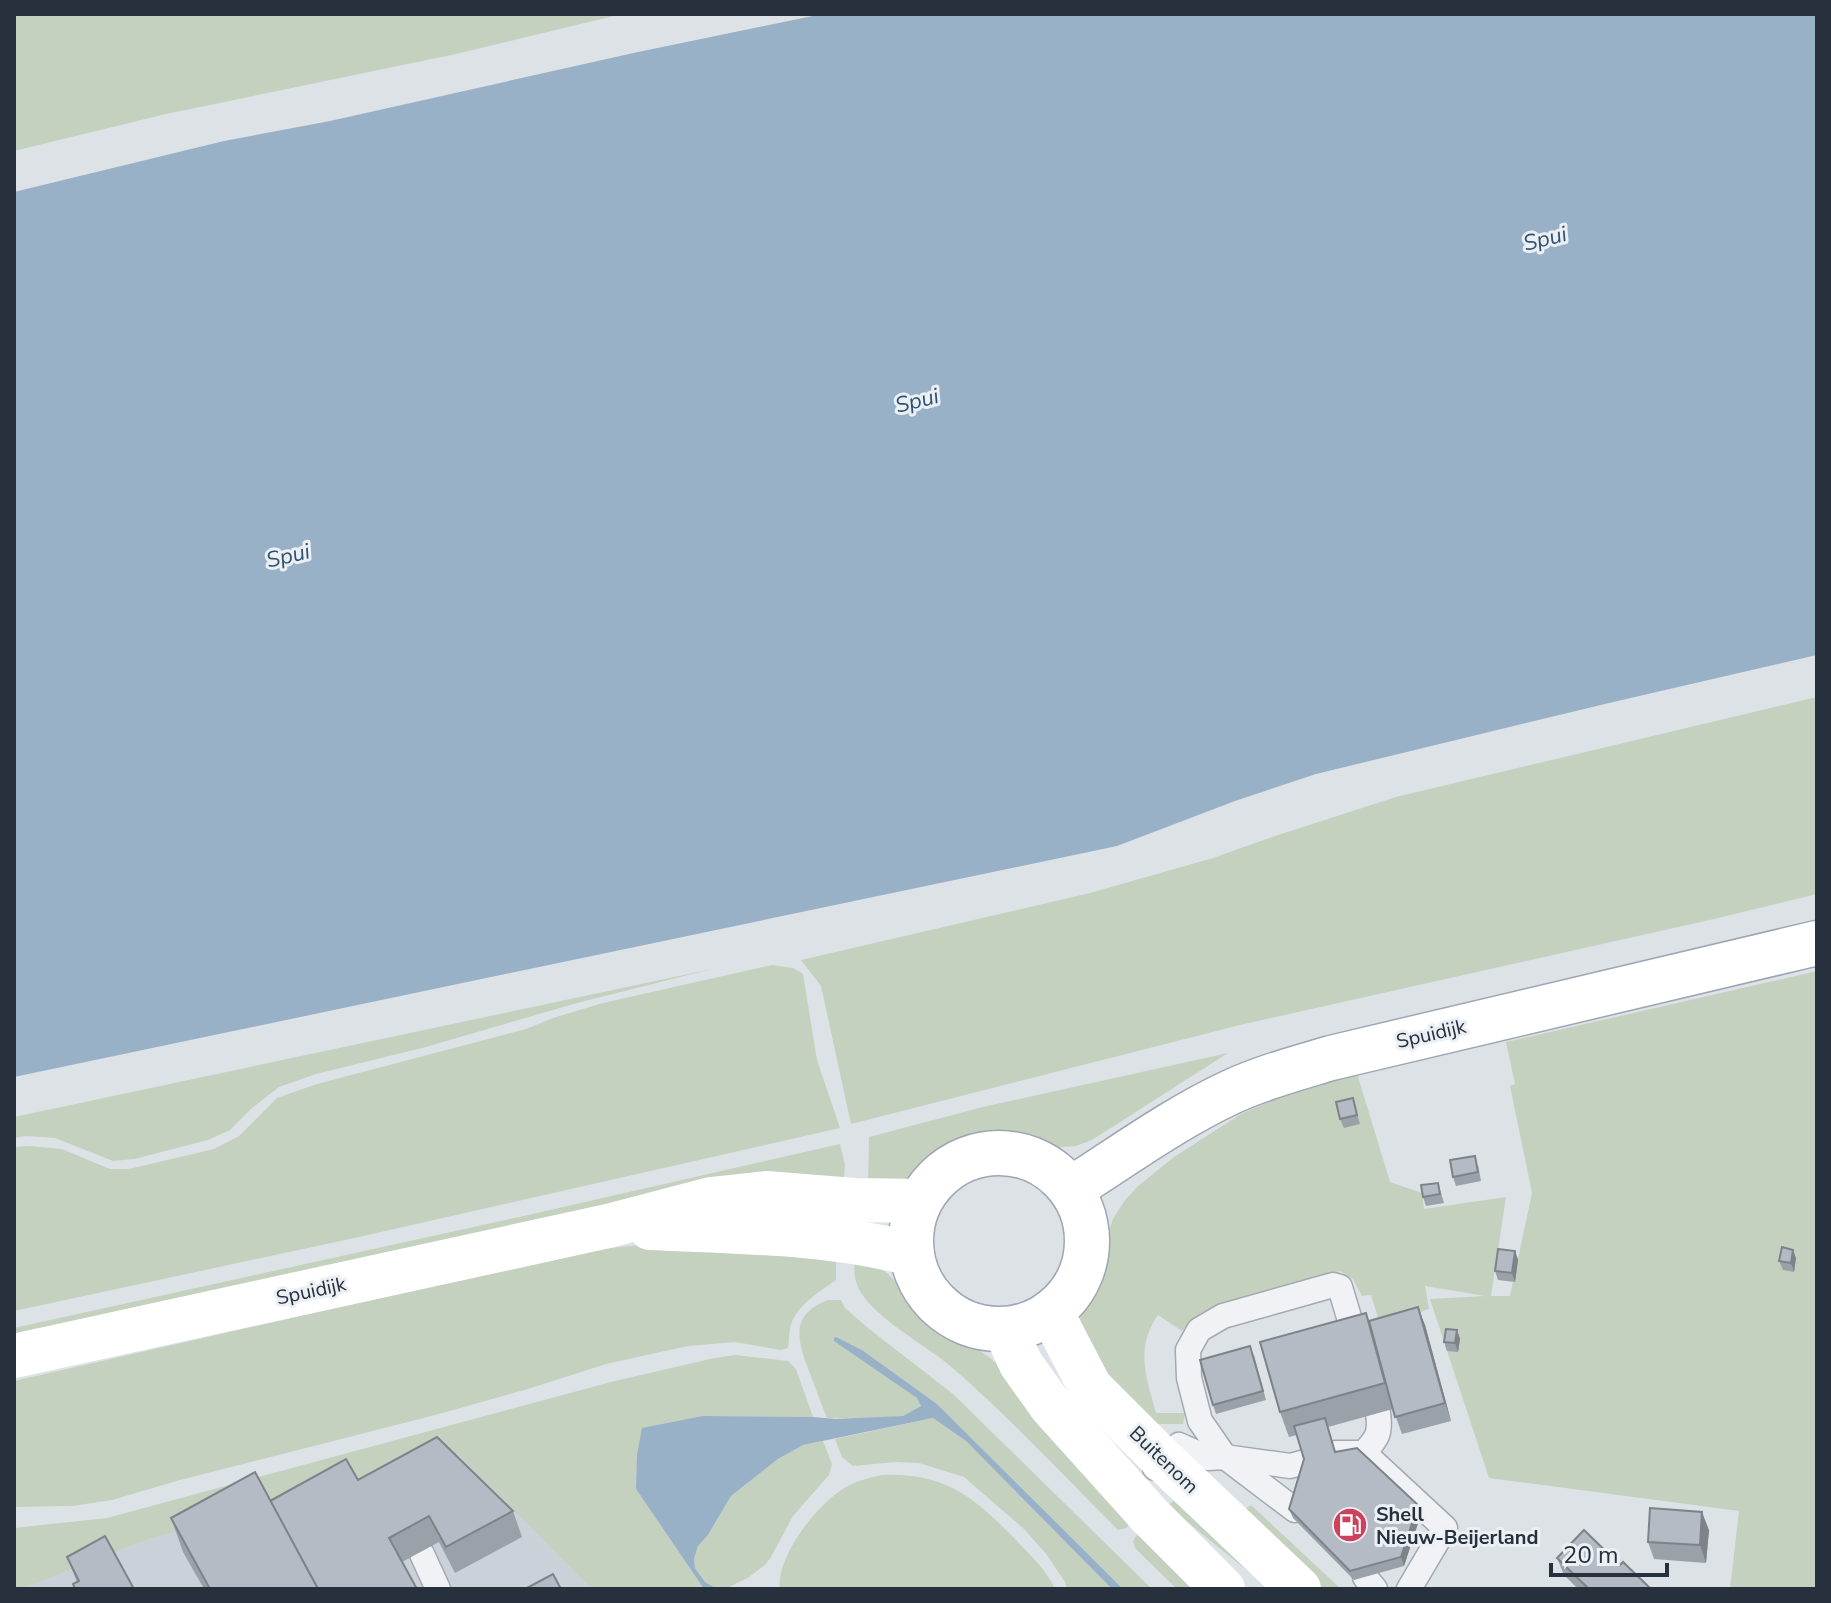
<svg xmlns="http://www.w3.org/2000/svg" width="1831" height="1603" viewBox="0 0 1831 1603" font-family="'Nunito Sans',sans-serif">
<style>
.built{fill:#cbd1d9}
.green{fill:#c4d1be}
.water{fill:#98b1c7}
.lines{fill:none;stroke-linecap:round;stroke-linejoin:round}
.lane-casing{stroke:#a3a9b1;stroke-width:27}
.primary-casing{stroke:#9da6b3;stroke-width:47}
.lane{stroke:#f0f2f5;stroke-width:24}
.secondary{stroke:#fff;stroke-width:44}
.primary{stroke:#fff;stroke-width:44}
.wall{fill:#9ba1a9}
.shaded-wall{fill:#7e8389}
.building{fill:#b4bbc4;stroke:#7e8389;stroke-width:2}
.labels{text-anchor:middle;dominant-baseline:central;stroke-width:6;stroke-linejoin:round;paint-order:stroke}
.street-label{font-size:20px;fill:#27303d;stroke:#ecf0f5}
.poi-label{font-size:20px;font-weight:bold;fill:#27303d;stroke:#ecf0f5;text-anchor:start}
.water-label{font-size:22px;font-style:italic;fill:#315171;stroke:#ecf0f5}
</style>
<rect width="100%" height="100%" fill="#dde2e7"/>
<path class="built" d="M460 1451 605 1589H14V1567Z"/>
<g class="green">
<path d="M14 14H622L456 54 166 114 14 151Z"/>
<path d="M1817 697V894L1714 919 1240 1025 851 1124 821 986 801 960 1090 893 1213 858 1272 837 1396 797Z"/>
<path d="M772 965 793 968 803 974 817 1060 840 1128 359 1237 14 1311V1147L29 1146 62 1149 110 1169H129L214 1149 239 1136 277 1098 317 1084 526 1029 553 1018 603 1003Z"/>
<path d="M712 969 577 1003 426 1047 316 1074 279 1087 252 1108 230 1130 208 1140 134 1159 113 1161 55 1138 26 1136 14 1138V1117Z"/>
<path d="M1817 971V1589H1730L1739 1511 1489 1478 1430 1299 1485 1296 1425 1286 1429 1309 1380 1324 1371 1295 1362 1296 1353 1279 1340 1271 1216 1305 1196 1316 1182 1331 1158 1315C1135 1348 1146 1377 1156 1413H1185L1183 1424H1148L1124 1403 1081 1337 1080 1319 1084 1301 1113 1219 1125 1200 1138 1186 1174 1157 1241 1114 1299 1089 1356 1070 1390 1182 1422 1193 1424 1209 1506 1197 1491 1296H1510L1532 1193 1510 1086 1515 1084 1506 1042Z"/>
<path d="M1228 1053 1092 1140 1076 1146 1050 1148 1004 1136 979 1139 947 1149 911 1179 868 1188 869 1137 983 1107Z"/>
<path d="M840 1144 845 1165 843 1188 14 1337V1328L515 1218Z"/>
<path d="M670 1242 834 1251 836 1264V1280C819 1292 795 1306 790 1328 789 1334 789 1342 788 1348L781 1350 735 1342 688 1346 606 1364 528 1389 439 1414 180 1480 112 1500 72 1506 14 1507V1381L591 1250Z"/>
<path d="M856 1257 873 1262 889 1275 937 1324 989 1357 1008 1374 1134 1520 1126 1528 1118 1530C1064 1476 1012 1420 955 1370 928 1346 885 1325 864 1297 855 1285 852 1271 856 1257Z"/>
<path d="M828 1300H841L845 1308 868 1328 953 1394 1152 1589H1123L937 1404 862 1350 836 1337 885 1375 918 1398 921 1406 904 1416 867 1419 827 1418C821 1403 815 1387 809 1371 797 1340 790 1314 828 1300Z"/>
<path d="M735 1355 788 1361 796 1369 813 1417 703 1416 636 1489 704 1589H592L458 1454 148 1539 21 1589H14V1528L107 1518 611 1382 710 1359Z"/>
<path d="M933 1418 966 1441 1112 1589H1067L1065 1582 1047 1555 1024 1529 964 1477 919 1463 896 1462 853 1466 842 1457 835 1439Z"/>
<path d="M823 1441 832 1464 829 1475 793 1516 771 1557 765 1565 749 1577 725 1589H717L705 1582 695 1568 694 1559 698 1546 708 1535 731 1496 778 1459 803 1445Z"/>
<path d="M881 1475C945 1472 974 1497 1016 1540 1031 1556 1046 1569 1055 1589H780C776 1556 818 1503 846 1487 856 1481 869 1478 881 1475Z"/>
<path d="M1180 1494 1255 1577 1168 1506Z"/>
<path d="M1251 1505 1341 1589H1315L1238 1514Z"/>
<path d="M1147 1527 1210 1589H1177L1135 1548 1133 1542 1135 1537Z"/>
</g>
<g class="water">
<path d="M822 14H1817V655L1609 703 1316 774 1235 801 1117 846 14 1077V192L224 141 330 121 638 52Z"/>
<path d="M836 1337 862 1350 937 1404 1123 1589H1112L966 1441 933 1418 803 1445 778 1459 731 1496 708 1535 698 1546 694 1559 695 1568 705 1582 717 1589H704L636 1489 637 1455 642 1428 703 1416 813 1417 836 1419 903 1416 921 1406 917 1398 834 1341V1338Z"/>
</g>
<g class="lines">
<g class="lane-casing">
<g id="lane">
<path d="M1336 1453H1364L1445 1528 1409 1589"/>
<path d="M1364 1453C1377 1438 1381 1434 1378 1413"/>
<path d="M1305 1462 1290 1466 1225 1457 1200 1421 1189 1378 1188 1350 1199 1330 1223 1316 1333 1285 1340 1287 1357 1344"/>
<path d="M1155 1468 1179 1445 1208 1458 1225 1457 1295 1510"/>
<path d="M422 1554 438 1589"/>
<path d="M1365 1577 1375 1589"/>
</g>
</g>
<g class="primary-casing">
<g id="primary">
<circle cx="999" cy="1241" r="88"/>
<path d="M1071 1189C1123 1156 1175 1118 1231 1092 1263 1077 1298 1068 1331 1058L1817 943"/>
</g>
</g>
<use href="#lane" class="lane"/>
<g class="secondary">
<path d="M650 1228C738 1232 826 1232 912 1254"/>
<path d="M1051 1312 1090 1387 1163 1460 1299 1589"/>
<path d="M1005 1329 1021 1364 1051 1406 1150 1516 1223 1589"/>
<path d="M14 1356 608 1226 711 1199 766 1193 854 1200 920 1201"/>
</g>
<use href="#primary" class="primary"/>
</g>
<g class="wall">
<path d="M1353 1098 1360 1124 1344 1128 1340 1119Z"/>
<path d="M1478 1165 1481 1181 1456 1186 1453 1177Z"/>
<path d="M1438 1183 1444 1203 1426 1206 1423 1197Z"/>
<path d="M1515 1251 1518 1260 1515 1282 1498 1280 1495 1271Z"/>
<path d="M1796 1258 1794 1272 1783 1270 1779 1261Z"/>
<path d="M1366 1313 1369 1321 1425 1325 1451 1421 1402 1434 1393 1409 1328 1427 1335 1452 1418 1505 1421 1514 1404 1566 1354 1580 1293 1518 1289 1509 1304 1459 1297 1435 1289 1437 1280 1412Z"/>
<path d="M1457 1330 1460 1339 1458 1352 1447 1351 1444 1342Z"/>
<path d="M1254 1355 1266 1400 1216 1414 1213 1405Z"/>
<path d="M358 1480 513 1511 522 1537 455 1573 439 1542 402 1562 417 1589H204L183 1552 171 1518 270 1501Z"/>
<path d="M1709 1530 1706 1563 1654 1559 1648 1542Z"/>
<path d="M67 1557 134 1589H74L73 1584 77 1582Z"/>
<path d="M1557 1558 1620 1565 1651 1589H1578L1564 1575Z"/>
</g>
<g class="shaded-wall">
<path d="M1793 1250 1796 1258 1794 1272 1791 1263Z"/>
<path d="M1515 1251 1518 1260 1515 1282 1512 1273Z"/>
<path d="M1418 1307 1425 1325 1451 1421 1445 1403Z"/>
<path d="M1457 1330 1460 1339 1458 1352 1455 1343Z"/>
<path d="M1418 1505 1421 1514 1404 1566 1401 1557Z"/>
<path d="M1702 1512 1709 1530 1706 1563 1700 1545Z"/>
</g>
<g class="building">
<path d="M1353 1098 1357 1115 1340 1119 1336 1102Z"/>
<path d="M1475 1156 1478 1172 1453 1177 1450 1160Z"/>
<path d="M1438 1183 1440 1194 1423 1197 1421 1185Z"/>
<path d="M1782 1247 1793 1250 1791 1263 1779 1261Z"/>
<path d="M1498 1249 1515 1251 1512 1273 1495 1271Z"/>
<path d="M1418 1307 1445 1403 1395 1417 1369 1321Z"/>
<path d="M1366 1313 1385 1383 1280 1412 1260 1342Z"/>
<path d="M1446 1329 1457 1330 1455 1343 1444 1342Z"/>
<path d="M1250 1346 1263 1391 1213 1405 1200 1360Z"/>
<path d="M1325 1418 1335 1452 1357 1448 1418 1505 1401 1557 1350 1571 1289 1509 1304 1459 1294 1426Z"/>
<path d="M437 1437 513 1511 446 1547 429 1516 389 1538 417 1589H318L270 1501 346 1459 358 1480Z"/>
<path d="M255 1472 318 1589H210L171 1518Z"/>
<path d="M1650 1508 1702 1512 1700 1545 1648 1542Z"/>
<path d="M1584 1530 1620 1565 1623 1562 1651 1589H1589L1557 1558Z"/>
<path d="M105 1536 134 1589H75L73 1584 79 1581 67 1557Z"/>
<path d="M553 1574 561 1589H525Z"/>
</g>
<defs>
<g id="fuel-disc" transform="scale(1.8)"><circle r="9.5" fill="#cd415d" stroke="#ecf0f5"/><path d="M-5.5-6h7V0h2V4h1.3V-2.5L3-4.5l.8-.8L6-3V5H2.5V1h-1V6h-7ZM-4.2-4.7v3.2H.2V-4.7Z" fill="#fff"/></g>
</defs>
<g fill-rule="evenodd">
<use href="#fuel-disc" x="1350" y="1525"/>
</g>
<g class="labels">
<g class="street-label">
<text transform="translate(1431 1034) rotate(-13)">Spuidijk</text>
<text transform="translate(311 1291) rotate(-12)">Spuidijk</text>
<text transform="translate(1164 1460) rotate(44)">Buitenom</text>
</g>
<g class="poi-label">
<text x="1376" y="1514">Shell<tspan x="1376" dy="23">Nieuw-Beijerland</tspan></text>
</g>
<g class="water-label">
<text transform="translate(1545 239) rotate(-14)">Spui</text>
<text transform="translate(917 401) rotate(-14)">Spui</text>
<text transform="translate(288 556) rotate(-13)">Spui</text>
</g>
</g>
<rect width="1831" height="1603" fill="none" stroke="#27303d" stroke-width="32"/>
<path d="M1551 1563v12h116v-12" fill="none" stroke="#27303d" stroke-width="4"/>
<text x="1563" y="1563" font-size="24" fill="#27303d" stroke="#ecf0f5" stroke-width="6" paint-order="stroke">20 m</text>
</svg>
